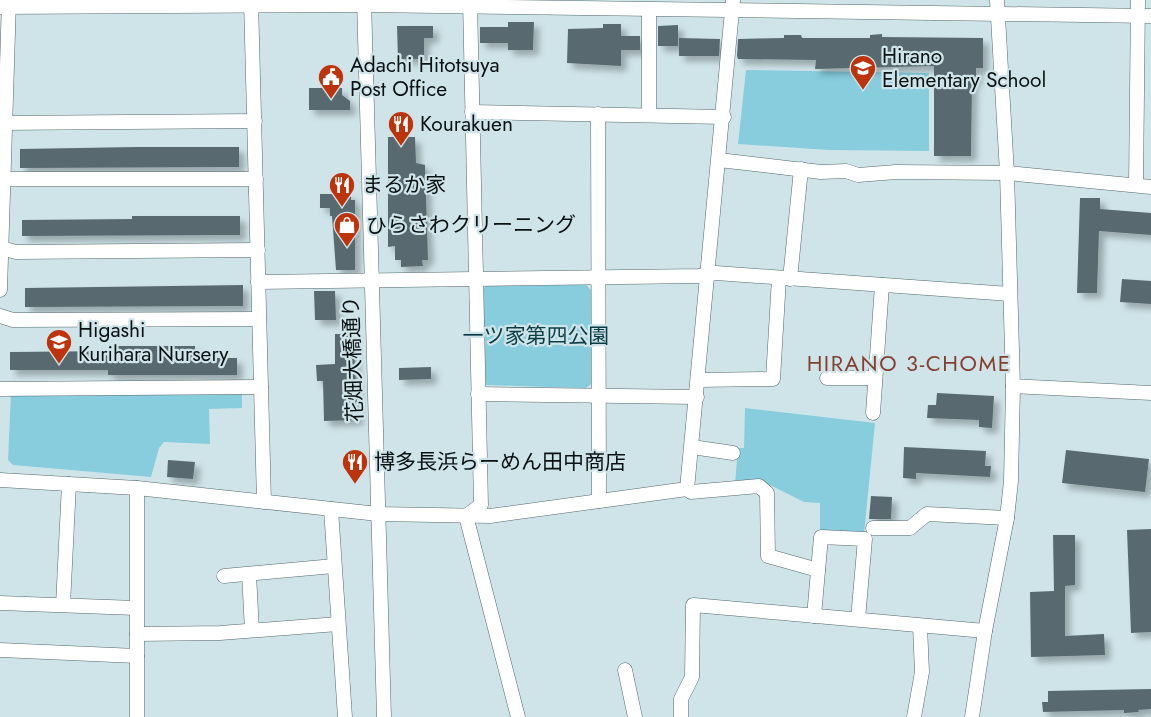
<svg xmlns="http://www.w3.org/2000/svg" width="1151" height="717" viewBox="0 0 1151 717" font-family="Jost,'Noto Sans JP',sans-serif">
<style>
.green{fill:#87cdde}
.building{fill:#596b70;filter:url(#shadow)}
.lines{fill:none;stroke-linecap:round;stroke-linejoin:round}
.minor-casing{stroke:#55676c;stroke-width:15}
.minor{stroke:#fff;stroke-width:14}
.labels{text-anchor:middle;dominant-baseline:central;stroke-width:4.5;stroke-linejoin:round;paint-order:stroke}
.poi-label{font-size:21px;fill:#0a1113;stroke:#cfe4e9;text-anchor:start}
.park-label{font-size:21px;fill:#0b3c45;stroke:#cfe4e9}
.street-label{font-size:21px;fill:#0a1113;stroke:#cfe4e9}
.neighbourhood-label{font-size:22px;letter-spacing:1.5px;fill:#843f2e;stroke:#cfe4e9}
</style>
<defs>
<filter id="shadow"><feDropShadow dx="5.5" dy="5.5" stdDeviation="3" flood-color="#0004"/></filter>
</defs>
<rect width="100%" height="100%" fill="#cfe4e9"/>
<g class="green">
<path d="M746 70 929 73V151L829 150 738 144Z"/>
<path d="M586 285 591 290V384L586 388 487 385 482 382 481 291 486 286Z"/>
<path d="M242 391V408L209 409 210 444 164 442 159 448 151 477 13 465 8 460 11 393Z"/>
<path d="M745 408 875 423 864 534 820 532V503L804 502 764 482 735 484 738 448H744Z"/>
</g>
<g class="building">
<path d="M508 22H534L533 50H508V43H480V27H508Z"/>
<path d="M603 24H621V36H640V50H621V66L567 63 568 29 603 28Z"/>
<path d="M678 25V46H658V26Z"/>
<path d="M397 26H433V38H424V59H398Z"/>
<path d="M882 34V37L983 38V68H976V81H972L971 156H934V66L815 69 816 60 738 59 737 56 738 39 784 38V35H801L802 38H870V35Z"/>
<path d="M679 38 720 39 719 56H679Z"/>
<path d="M309 88H342V95L350 101V110H309Z"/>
<path d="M388 137H415L416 163 425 165 428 260H422L423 266 401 267V260H395V246L388 247Z"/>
<path d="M136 147H239V167L20 168V149Z"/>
<path d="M320 194H351V200H355V270H336L332 216H330V208H320Z"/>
<path d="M1080 198H1100V209L1151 213V235L1099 231 1097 293H1077Z"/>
<path d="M132 216H240V235L22 236V220L132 219Z"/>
<path d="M1122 279 1151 281V304L1120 302Z"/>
<path d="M243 285V306L25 307V288Z"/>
<path d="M314 291H335L336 320H315Z"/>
<path d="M335 334H348V349H354L358 420 324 421 323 381H317L316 365 335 364Z"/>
<path d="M113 346H195V358H237V375H108V370H10V352L113 351Z"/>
<path d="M431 367V379L399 380V368Z"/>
<path d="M937 393 994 396 992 428 979 427V420L927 418 928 405H936Z"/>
<path d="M904 447 986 451 985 466H991L990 477 916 473V479L903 478Z"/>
<path d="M1066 450 1149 459 1145 492 1062 483Z"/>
<path d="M168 460 195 462 193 479 167 477Z"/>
<path d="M871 496 892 497 891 519H869Z"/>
<path d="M1151 529V632L1131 633 1127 530Z"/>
<path d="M1053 535H1075V585L1065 586V636L1104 634 1105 655 1031 657 1030 592 1054 591Z"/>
<path d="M1151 689V709L1138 710 1139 712 1124 713V710L1043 712 1042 702H1048V691Z"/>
</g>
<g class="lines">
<g class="minor-casing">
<g id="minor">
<path d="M251 0 264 502"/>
<path d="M364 0 384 717"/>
<path d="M0 7 364 5 1151 16"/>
<path d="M472 112 724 117"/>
<path d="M598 114 599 501"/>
<path d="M649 115V10"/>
<path d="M0 123 255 121"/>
<path d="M719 160 821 172 846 171 858 175 896 172 1007 173 1151 187"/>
<path d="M3 179H256"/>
<path d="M1136 185 1138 0"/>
<path d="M1 248 16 252 258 250"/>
<path d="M790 279 801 169"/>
<path d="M258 282 699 276 716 273 1010 294"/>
<path d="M0 290 9 0"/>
<path d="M0 316 13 320 259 319"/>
<path d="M827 378H875"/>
<path d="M698 380 773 379 779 278"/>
<path d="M1013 386 1151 393"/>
<path d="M0 389 261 387"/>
<path d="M478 394 697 397"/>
<path d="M873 413 882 285"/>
<path d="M692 447 733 453"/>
<path d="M0 480 137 488 378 514 490 516 687 489 733 0"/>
<path d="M687 489 691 492 759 486 767 493 768 556 818 570"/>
<path d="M331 509 345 717"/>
<path d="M466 516 481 505 470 0"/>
<path d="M466 516 518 717"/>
<path d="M873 528H910L927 514 1007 518"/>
<path d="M249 574 252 630"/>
<path d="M224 576 334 566"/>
<path d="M0 603 136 608"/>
<path d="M63 605 69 484"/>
<path d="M814 616 821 537 865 539 858 619"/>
<path d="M137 634 220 633 338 624"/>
<path d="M0 650 137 656"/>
<path d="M625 670 635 717"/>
<path d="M137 717V488"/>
<path d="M681 717V699L692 677 693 605 985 631"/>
<path d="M914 717 922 672 920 626"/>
<path d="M972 717 985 631 1007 518 1011 481 1013 386 1007 173 997 0"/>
</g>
</g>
<use href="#minor" class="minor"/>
</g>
<defs>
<g id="school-pin" transform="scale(1.35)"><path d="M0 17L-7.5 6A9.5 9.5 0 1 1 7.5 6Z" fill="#bd330b" stroke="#cfe4e9"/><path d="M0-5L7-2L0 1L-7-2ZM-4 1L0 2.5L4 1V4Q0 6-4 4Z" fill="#fff"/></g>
<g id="civic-pin" transform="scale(1.35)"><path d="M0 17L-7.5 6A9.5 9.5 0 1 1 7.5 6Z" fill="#bd330b" stroke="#cfe4e9"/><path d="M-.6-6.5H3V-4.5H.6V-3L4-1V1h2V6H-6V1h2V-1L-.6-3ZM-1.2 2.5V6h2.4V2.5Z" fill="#fff"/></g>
<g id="restaurant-pin" transform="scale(1.35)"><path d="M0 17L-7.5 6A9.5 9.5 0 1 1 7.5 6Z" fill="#bd330b" stroke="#cfe4e9"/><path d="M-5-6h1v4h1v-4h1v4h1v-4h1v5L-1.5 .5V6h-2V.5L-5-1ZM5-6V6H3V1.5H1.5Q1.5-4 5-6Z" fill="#fff"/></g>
<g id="shop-pin" transform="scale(1.35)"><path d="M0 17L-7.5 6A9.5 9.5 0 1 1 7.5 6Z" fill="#bd330b" stroke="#cfe4e9"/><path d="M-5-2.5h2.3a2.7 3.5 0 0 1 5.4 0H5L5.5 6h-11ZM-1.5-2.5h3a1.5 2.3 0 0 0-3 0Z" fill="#fff"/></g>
</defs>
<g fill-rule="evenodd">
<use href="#school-pin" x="863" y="68"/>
<use href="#civic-pin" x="331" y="77"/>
<use href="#restaurant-pin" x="401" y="124"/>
<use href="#restaurant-pin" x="342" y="185"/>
<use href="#shop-pin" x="347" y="225"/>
<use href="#school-pin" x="59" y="342"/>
<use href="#restaurant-pin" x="355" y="462"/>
</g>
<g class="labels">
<g class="poi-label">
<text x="882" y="56">Hirano<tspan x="882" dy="24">Elementary School</tspan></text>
<text x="350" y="65">Adachi Hitotsuya<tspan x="350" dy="24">Post Office</tspan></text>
<text x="420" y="124">Kourakuen</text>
<text x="362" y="185">まるか家</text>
<text x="366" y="225">ひらさわクリーニング</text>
<text x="78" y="330">Higashi<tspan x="78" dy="24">Kurihara Nursery</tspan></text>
<text x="374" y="462">博多長浜らーめん田中商店</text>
</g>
<g class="park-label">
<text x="536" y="336">一ツ家第四公園</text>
</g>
<g class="street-label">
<text transform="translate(353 359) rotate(-92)">花畑大橋通り</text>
</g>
<g class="neighbourhood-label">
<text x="909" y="363">HIRANO 3-CHOME</text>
</g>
</g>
</svg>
